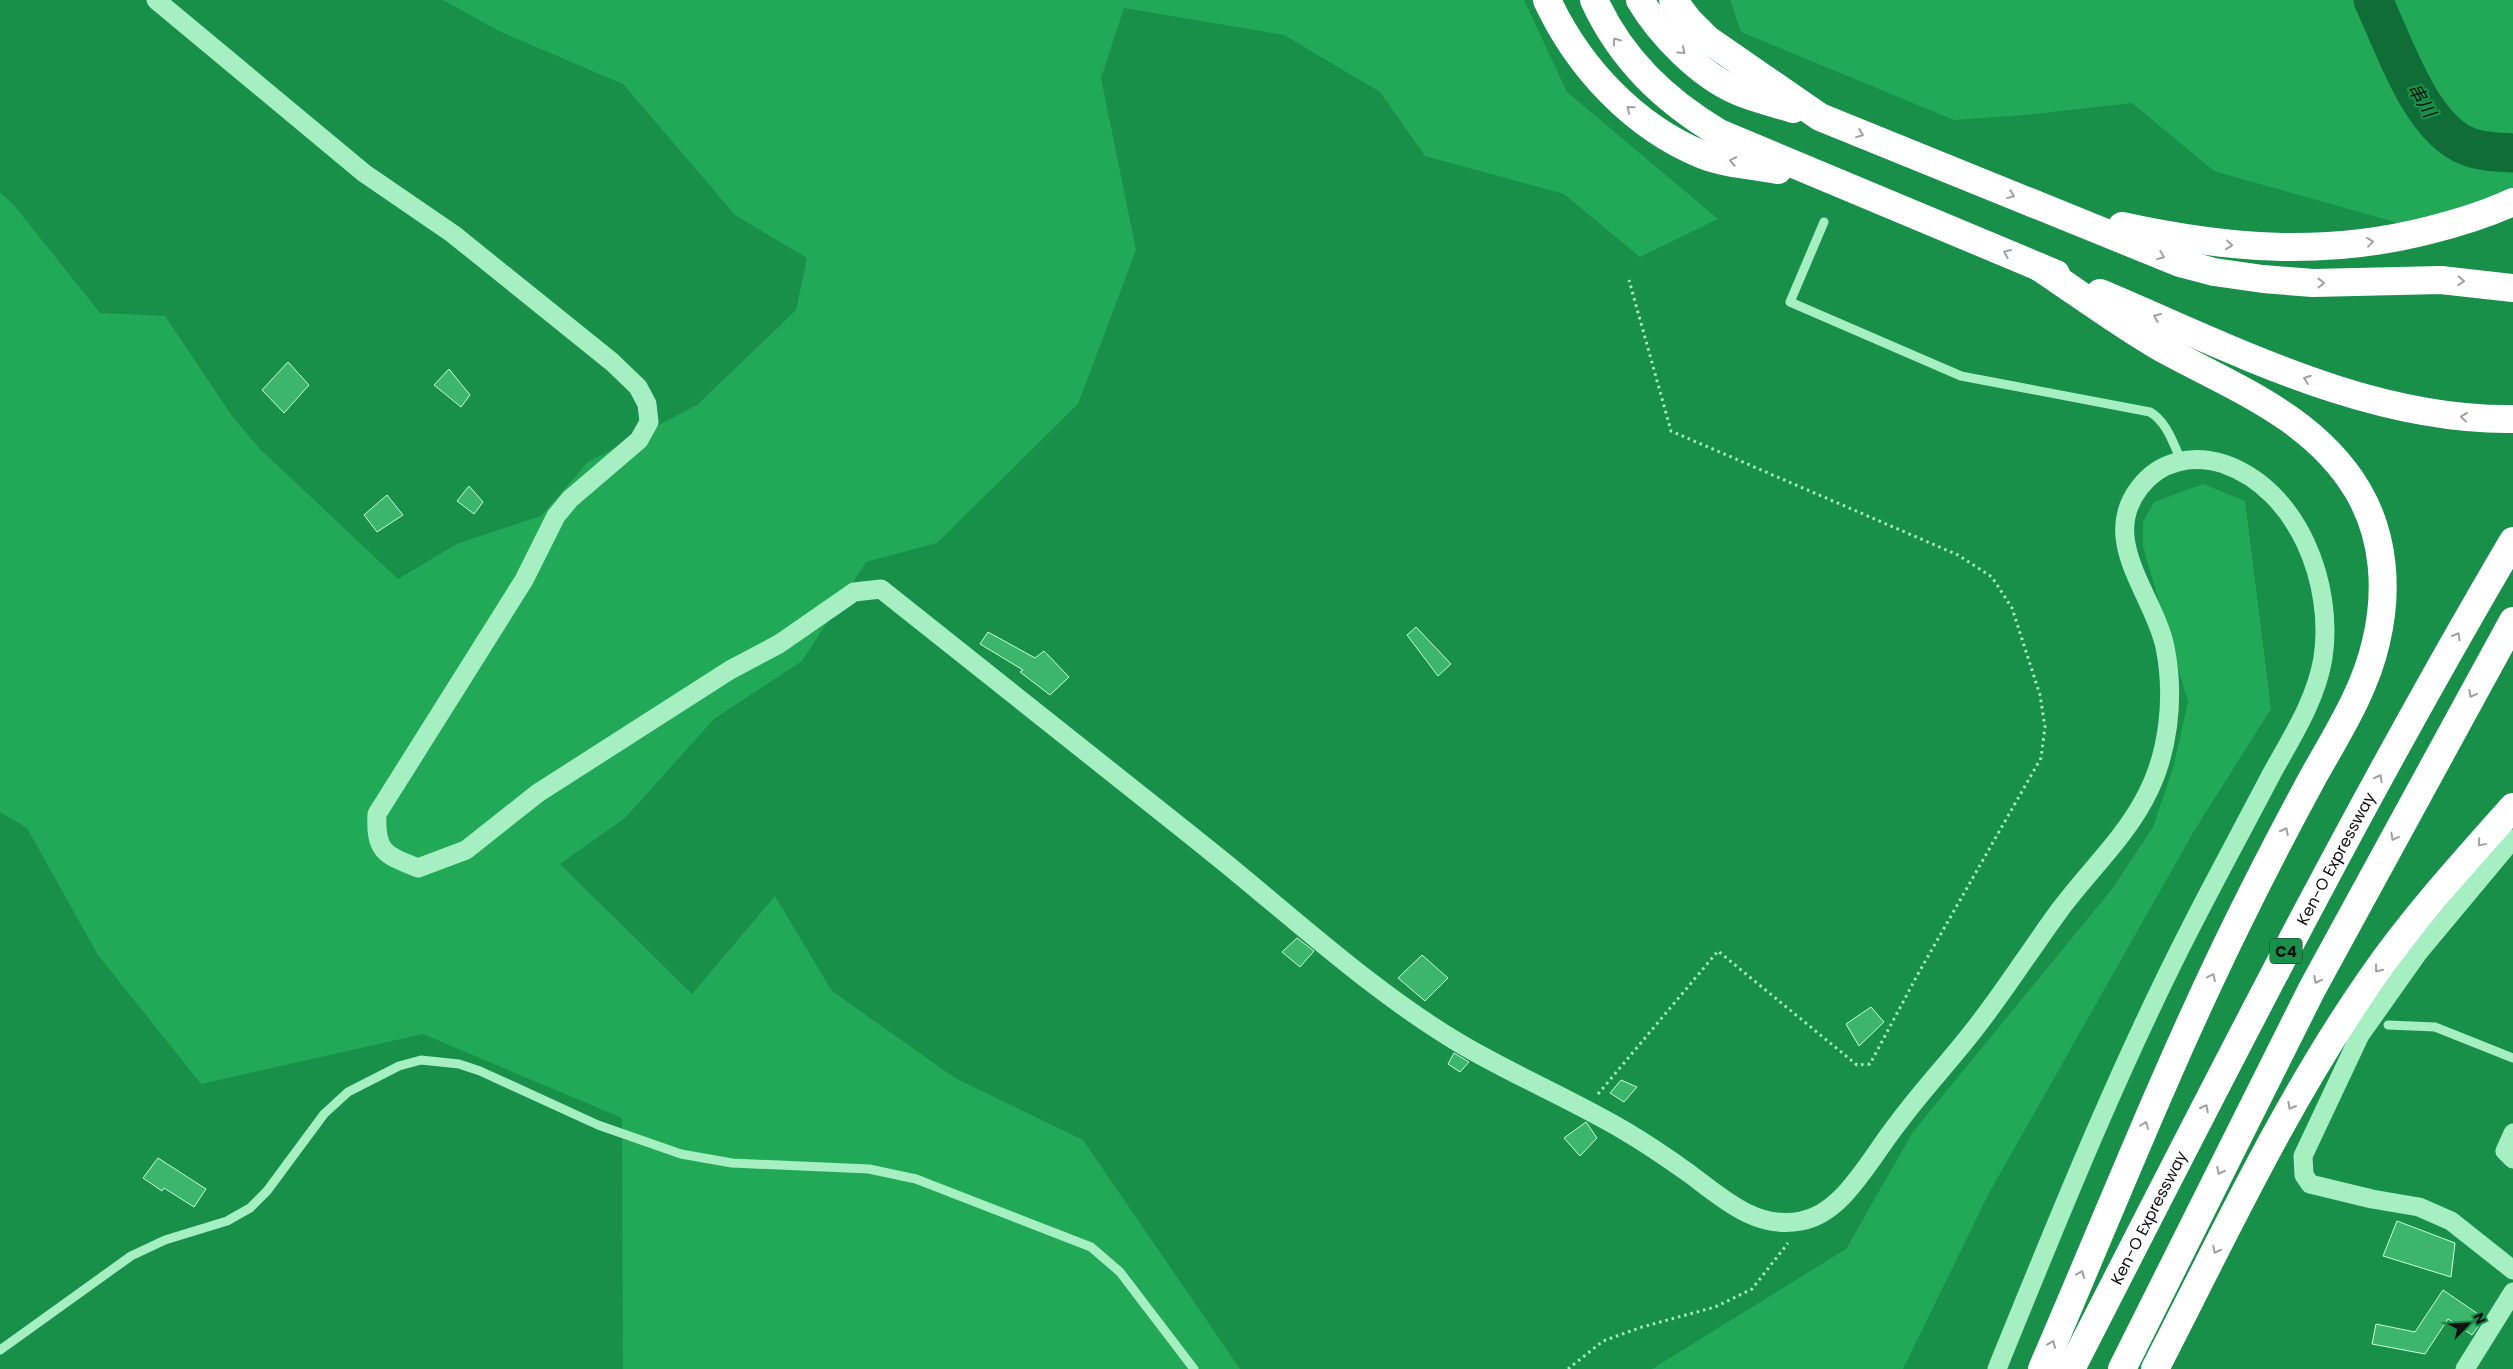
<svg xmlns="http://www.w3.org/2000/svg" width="2513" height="1369" viewBox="0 0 2513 1369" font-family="Poppins,'Noto Sans JP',sans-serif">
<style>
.green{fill:#21a957}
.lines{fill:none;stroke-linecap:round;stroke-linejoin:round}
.river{stroke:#106d37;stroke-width:39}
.building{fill:#3db66d;stroke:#ccfbde}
.path{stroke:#a5efc3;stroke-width:3;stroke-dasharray:2.5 4;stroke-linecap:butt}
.service{stroke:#a5efc3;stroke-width:9}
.minor{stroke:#a5efc3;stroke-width:19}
.motorway{stroke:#fff;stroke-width:28}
.oneway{stroke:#a0a0a0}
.labels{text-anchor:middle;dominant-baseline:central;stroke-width:4.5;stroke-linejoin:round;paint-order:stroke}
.shield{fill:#189049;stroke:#133722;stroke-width:1}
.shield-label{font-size:15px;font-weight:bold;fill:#111}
.street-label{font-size:16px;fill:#111;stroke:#189049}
.water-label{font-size:18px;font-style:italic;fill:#111;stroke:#189049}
</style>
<rect width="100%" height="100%" fill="#189049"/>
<g class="green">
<path d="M443 0H1524L1567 92 1718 219 1640 257 1564 194 1425 156 1380 92 1284 35 1124 8 1101 78 1136 250 1078 404 937 543 866 562 802 661 714 719 625 818 560 864 692 994 775 896 832 991 955 1078 1083 1140 1240 1369H623L622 1118 423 1034 201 1084 98 955 27 828 0 812V193L13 204 100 313 165 316 232 416 260 449 398 579 457 544 541 516 588 462 697 405 796 310 807 258 735 215 623 84 501 32Z"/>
<path d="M1730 0H2513V218L2398 223 2214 171 2132 103 2025 115 1954 120 1741 32Z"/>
<path d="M2203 484 2245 501 2271 709 2194 831 1989 1193 1903 1369H1652L1846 1249 1913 1132 2112 889 2153 827 2173 768 2188 702 2143 546V522L2154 502Z"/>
</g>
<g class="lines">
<path class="river" d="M2373 0C2394 44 2420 127 2467 146 2481 152 2499 152 2513 153"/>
</g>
<g class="building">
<path d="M288 362 309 385 284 413 262 390Z"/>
<path d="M449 369 470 395 461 407 434 385Z"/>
<path d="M469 486 483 502 474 514 457 501Z"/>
<path d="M387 495 403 515 377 532 364 515Z"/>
<path d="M1416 627 1451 664 1438 676 1407 635Z"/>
<path d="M988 632 1035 658 1044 651 1069 677 1050 695 1020 672 1023 670 980 644Z"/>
<path d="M1297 938 1314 951 1300 967 1282 952Z"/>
<path d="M1422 955 1448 978 1425 1001 1398 978Z"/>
<path d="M1871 1007 1884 1022 1859 1046 1846 1024Z"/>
<path d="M1454 1053 1469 1062 1460 1072 1448 1064Z"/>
<path d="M1621 1080 1637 1087 1624 1102 1610 1093Z"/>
<path d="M1586 1122 1597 1138 1580 1156 1564 1138Z"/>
<path d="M158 1158 206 1189 194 1207 164 1188 162 1191 143 1178Z"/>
<path d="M2397 1221 2455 1243 2451 1277 2383 1256Z"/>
<path d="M2443 1290 2484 1318 2472 1335 2448 1319 2425 1354 2372 1344 2376 1324 2415 1332Z"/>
</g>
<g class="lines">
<g class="path">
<path d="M1598 1094 1718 951 1857 1065 1870 1064 1918 974 2041 758 2045 727 2040 695 2012 608 1992 577 1958 555 1671 431 1629 280"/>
<path d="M1568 1369 1603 1341 1642 1327 1715 1307 1752 1289 1788 1243"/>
</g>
<g class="service">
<path d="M1824 222 1790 302 1961 376 2150 412C2167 422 2173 443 2181 460"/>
<path d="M2388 1025 2435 1027 2513 1058"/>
<path d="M0 1350 131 1256 165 1240 227 1221 250 1208 267 1191 324 1114 348 1092 399 1066 421 1060 459 1064 480 1071 598 1125 681 1154 732 1163 869 1169 916 1179 1091 1247 1120 1272 1194 1369"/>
</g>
<g class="minor">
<path d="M156 0 364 173 453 234 612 362 638 387 647 404 649 422 639 440 570 499 556 516 524 580 377 814C375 852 385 855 418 868L466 850 538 793 730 670 779 644 854 592 881 589C995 679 1110 770 1224 862 1300 924 1374 992 1459 1043 1513 1075 1571 1099 1625 1131 1647 1144 1669 1159 1690 1174 1723 1199 1757 1230 1801 1221 1817 1218 1830 1209 1841 1198 1863 1176 1879 1147 1898 1123 1923 1089 1952 1059 1977 1026 2006 989 2031 949 2059 911 2086 874 2122 841 2144 800 2169 755 2175 697 2165 647 2154 594 2098 540 2140 487 2160 461 2192 454 2224 464 2299 490 2334 585 2323 658 2316 700 2292 737 2272 773 2246 823 2218 874 2192 925 2118 1069 2058 1219 1997 1369"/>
<path d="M2513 839 2418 953 2360 1035 2303 1156 2304 1175 2310 1184 2372 1199 2419 1207 2451 1221 2513 1270"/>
<path d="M2513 1133 2505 1151 2513 1159"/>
<path d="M2465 1369 2513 1292"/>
</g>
<g class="motorway">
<path d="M1547 0C1578 67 1634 127 1703 155 1725 164 1754 165 1778 170"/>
<path d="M1594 0C1621 59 1664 100 1719 133L2056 274"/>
<path d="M1640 0C1660 34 1700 75 1737 91 1755 99 1775 103 1793 109"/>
<path d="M1673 0 1689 21 1707 39 1820 117 2180 263 2214 272 2263 279 2313 283 2441 280 2513 288"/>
<path d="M2122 226C2227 249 2325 257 2430 230 2458 223 2487 214 2513 202"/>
<path d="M2039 267C2078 293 2117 322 2158 346 2230 386 2314 416 2358 491 2385 537 2388 592 2376 642 2365 691 2337 734 2313 777 2287 825 2262 873 2238 922 2166 1068 2107 1219 2042 1369"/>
<path d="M2100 293C2231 348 2368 421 2513 419"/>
<path id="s1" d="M2071 1369C2214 1090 2354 811 2513 541"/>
<path d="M2122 1369 2312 989 2513 621"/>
<path d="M2155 1369C2223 1237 2286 1101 2371 979 2413 918 2464 862 2513 807"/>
</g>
</g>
<defs><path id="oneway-chevron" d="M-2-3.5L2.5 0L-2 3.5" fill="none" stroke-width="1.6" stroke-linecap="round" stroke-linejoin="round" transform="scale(1.25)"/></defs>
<g class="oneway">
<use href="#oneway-chevron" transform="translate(1616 41) rotate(-126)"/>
<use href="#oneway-chevron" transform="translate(1682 51) rotate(42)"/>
<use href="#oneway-chevron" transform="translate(1630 109) rotate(-141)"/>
<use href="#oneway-chevron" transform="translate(1860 134) rotate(22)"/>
<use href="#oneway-chevron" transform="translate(1733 161) rotate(-169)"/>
<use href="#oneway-chevron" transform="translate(2011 195) rotate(22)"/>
<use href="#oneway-chevron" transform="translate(2370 242) rotate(-7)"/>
<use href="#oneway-chevron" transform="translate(2229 245) rotate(6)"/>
<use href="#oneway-chevron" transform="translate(2007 253) rotate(-157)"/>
<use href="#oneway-chevron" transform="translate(2161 256) rotate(22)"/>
<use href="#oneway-chevron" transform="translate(2461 281) rotate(4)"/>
<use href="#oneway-chevron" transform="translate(2321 283) rotate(-1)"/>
<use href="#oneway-chevron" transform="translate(2157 317) rotate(-157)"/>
<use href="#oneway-chevron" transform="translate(2307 379) rotate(-160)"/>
<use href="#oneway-chevron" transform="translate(2464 417) rotate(-174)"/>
<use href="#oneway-chevron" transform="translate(2457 636) rotate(-60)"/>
<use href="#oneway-chevron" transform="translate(2472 694) rotate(118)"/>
<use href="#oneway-chevron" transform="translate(2379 778) rotate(-62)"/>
<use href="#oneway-chevron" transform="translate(2285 831) rotate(-63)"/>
<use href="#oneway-chevron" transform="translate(2394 837) rotate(118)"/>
<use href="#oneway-chevron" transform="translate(2481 843) rotate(130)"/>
<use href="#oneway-chevron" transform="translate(2378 969) rotate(128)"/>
<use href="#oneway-chevron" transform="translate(2212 977) rotate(-64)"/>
<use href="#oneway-chevron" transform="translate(2317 980) rotate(118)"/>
<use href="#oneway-chevron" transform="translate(2291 1106) rotate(120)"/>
<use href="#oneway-chevron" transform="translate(2205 1108) rotate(-63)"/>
<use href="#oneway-chevron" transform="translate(2145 1125) rotate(-68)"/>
<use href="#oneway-chevron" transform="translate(2220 1171) rotate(117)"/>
<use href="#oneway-chevron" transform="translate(2216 1250) rotate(117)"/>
<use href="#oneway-chevron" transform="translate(2081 1274) rotate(-68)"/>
<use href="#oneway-chevron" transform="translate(2052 1344) rotate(-67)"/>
</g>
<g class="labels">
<rect class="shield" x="2270" y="938.5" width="32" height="25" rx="4"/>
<g class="shield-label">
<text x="2286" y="951">C4</text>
</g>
<g class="street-label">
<text stroke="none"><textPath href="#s1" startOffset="575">Ken-O Expressway</textPath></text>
<text stroke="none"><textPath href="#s1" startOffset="170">Ken-O Expressway</textPath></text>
</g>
<g class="water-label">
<text transform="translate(2422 100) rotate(59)">串川</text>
</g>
</g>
<g transform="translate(2468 1324) rotate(65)" stroke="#189049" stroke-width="4" paint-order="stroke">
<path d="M0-4L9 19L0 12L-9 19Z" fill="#111111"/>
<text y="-8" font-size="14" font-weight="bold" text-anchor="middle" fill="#111111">N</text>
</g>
</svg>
